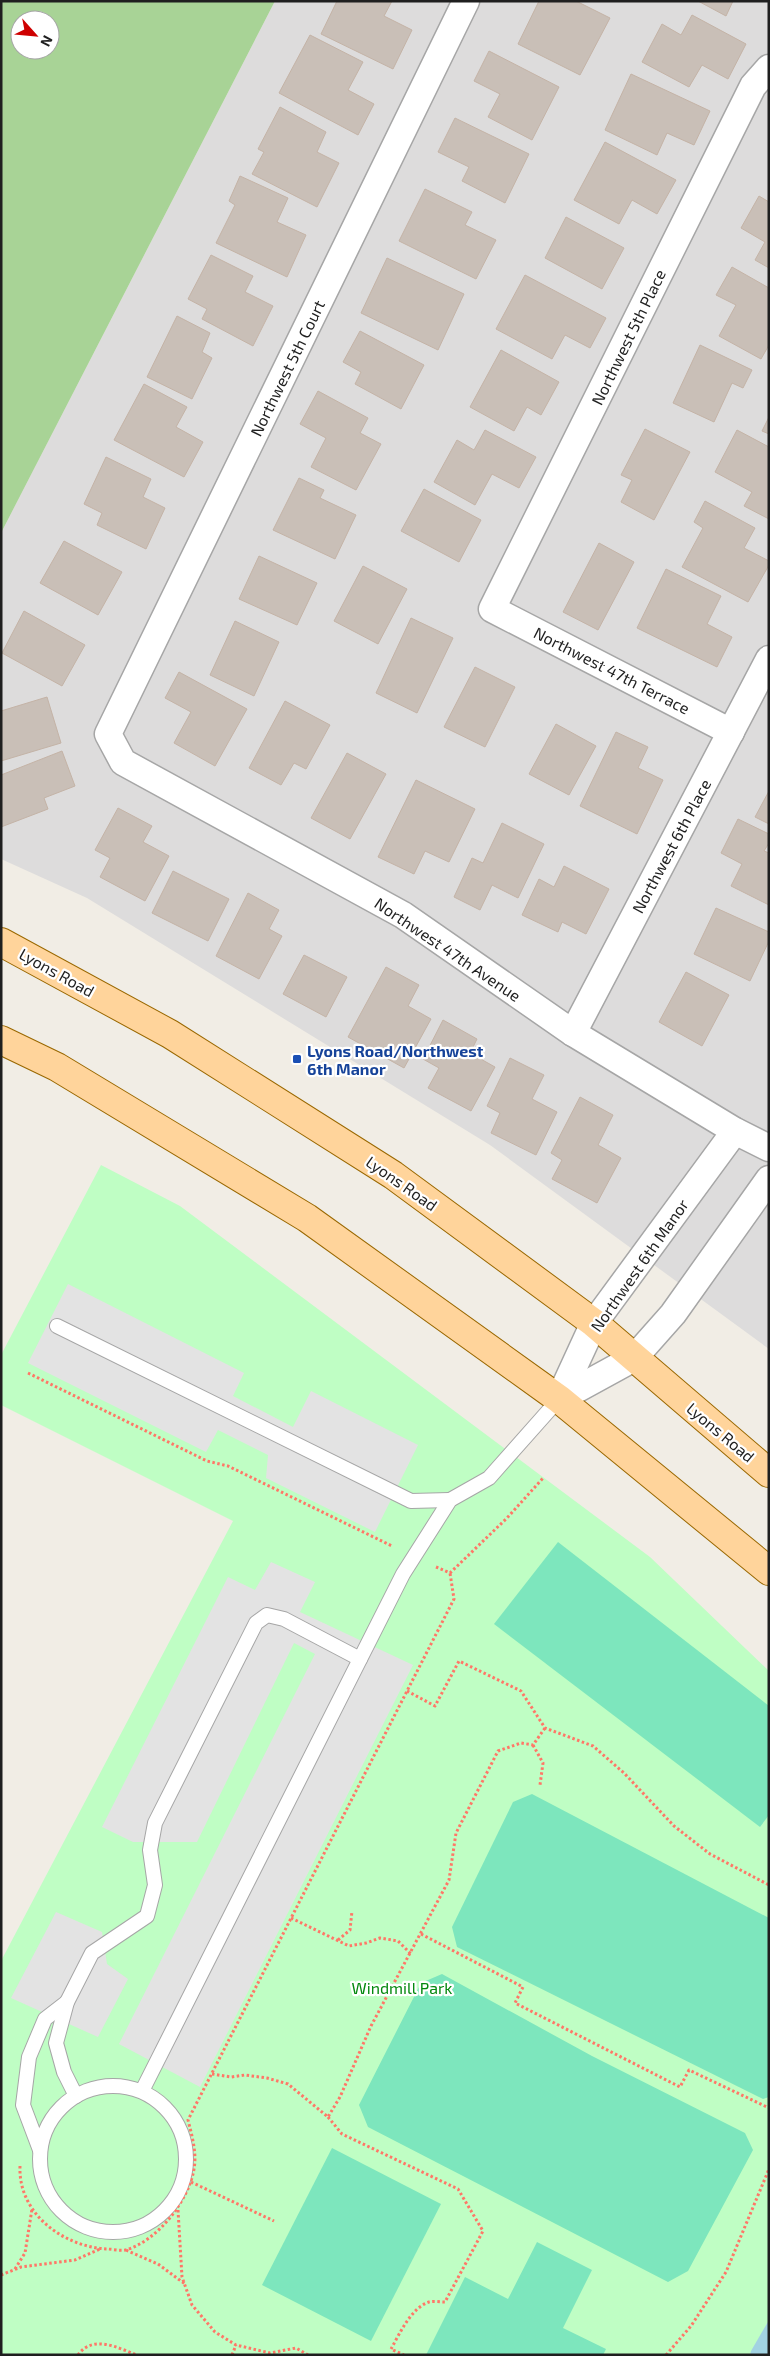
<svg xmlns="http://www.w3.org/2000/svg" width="770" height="2356" viewBox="0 0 770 2356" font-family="'Exo 2',sans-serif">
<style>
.residential{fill:#dddcdc}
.forest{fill:#a8d396;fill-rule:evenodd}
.park{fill:#bffec4}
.pitch{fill:#7de6bd}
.parking{fill:#e3e3e3}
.water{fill:#a2d3e2}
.building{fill:#c9bfb7;stroke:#c4b3a6}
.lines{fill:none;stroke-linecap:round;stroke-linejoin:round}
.service-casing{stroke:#a6a6a6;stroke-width:16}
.minor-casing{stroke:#a6a6a6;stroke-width:29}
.primary-casing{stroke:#9a6800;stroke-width:30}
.path{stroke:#ff7767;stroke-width:3;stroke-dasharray:2.5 2.5;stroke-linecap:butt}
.service{stroke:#fff;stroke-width:14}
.minor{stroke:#fff;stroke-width:26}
.primary{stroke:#ffd49b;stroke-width:28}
.transit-dot{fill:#1a4fb4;stroke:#fff;stroke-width:2}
.labels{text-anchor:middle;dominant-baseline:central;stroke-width:4.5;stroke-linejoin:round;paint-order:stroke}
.street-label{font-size:16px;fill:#1f1f1f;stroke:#fff}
.transit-label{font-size:16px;font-weight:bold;fill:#164399;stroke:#fff;text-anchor:start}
.park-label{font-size:16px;fill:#03880e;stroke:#fff}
</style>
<rect width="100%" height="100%" fill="#f1ede5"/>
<path class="residential" d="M275 1H769V1349L490 1145 87 898 1 859V533Z"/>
<path class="forest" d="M1 1H275L1 533ZM20 20H50V50H20Z"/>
<path class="park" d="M101 1165 180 1206 650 1557 769 1671V2320L750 2355H1V1961L233 1521 1 1405V1355Z"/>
<g class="pitch">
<path d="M558 1542 769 1706V1815L760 1827 494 1624Z"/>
<path d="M532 1794 769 1918V2097L763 2099 457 1947 452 1927 513 1802Z"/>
<path d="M442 1974 592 2056 745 2133 753 2150 688 2271 668 2282 368 2127 359 2105 421 1983Z"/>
<path d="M332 2148 441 2204 371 2341 262 2285Z"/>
<path d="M537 2242 592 2270 563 2328 606 2349 603 2355H426L465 2277 508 2299Z"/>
</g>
<g class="parking">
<path d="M68 1284 244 1373 233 1396 293 1427 311 1391 418 1445 375 1532 266 1478 268 1455 218 1430 206 1452 28 1363Z"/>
<path d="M271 1562 315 1582 300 1612 413 1665 200 2087 119 2044 315 1654 294 1643 197 1842H133L102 1827 228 1577 255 1590Z"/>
<path d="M56 1912 102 1932 107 1964 128 1979 98 2037 11 1998Z"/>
</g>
<path class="water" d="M769 2320V2355H750L751 2351Z"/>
<g class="building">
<path d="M337 1H392L384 16 412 30 393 69 321 34Z"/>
<path d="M539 1H576L610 18 580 75 518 44Z"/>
<path d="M698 1H733L726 16Z"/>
<path d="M692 15 746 44 728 79 702 65 689 87 642 62 662 24 681 35Z"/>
<path d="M310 35 363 62 348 90 374 104 358 135 279 93Z"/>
<path d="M489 51 559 87 532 140 488 117 500 94 474 81Z"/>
<path d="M631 74 710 111 694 145 667 133 657 155 605 130Z"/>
<path d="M280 107 326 132 317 152 339 163 317 207 252 174 264 152 258 149Z"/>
<path d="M455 118 529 154 505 203 462 181 469 167 438 152Z"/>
<path d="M605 142 676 180 657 214 632 200 619 224 574 200Z"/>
<path d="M240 176 288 198 277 222 306 235 287 277 216 243 235 205 229 201Z"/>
<path d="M425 189 472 212 465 225 496 240 476 279 399 241Z"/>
<path d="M759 196 769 202V268L755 260 765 242 741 228Z"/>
<path d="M566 217 624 248 602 289 545 258Z"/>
<path d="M211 255 253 276 245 292 273 306 253 346 202 319 207 309 188 299Z"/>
<path d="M387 258 464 294 438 350 361 313Z"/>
<path d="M732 267 769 288V345L761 359 719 336 736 305 716 295Z"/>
<path d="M525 275 606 318 590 348 565 335 552 359 496 329Z"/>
<path d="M177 316 210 333 202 352 212 358 192 399 147 377Z"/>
<path d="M360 331 424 365 401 409 355 384 361 372 343 362Z"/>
<path d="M700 345 752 370 743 388 732 383 714 422 673 403Z"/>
<path d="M501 350 559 382 541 415 527 407 514 431 470 407Z"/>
<path d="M144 384 187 407 176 427 203 442 184 477 114 440Z"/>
<path d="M318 391 368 418 360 433 381 444 356 490 311 467 326 438 300 424Z"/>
<path d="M769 417V434L762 431Z"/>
<path d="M645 429 690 452 654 520 621 502 632 480 621 475Z"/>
<path d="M485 430 536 457 519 488 492 474 475 505 434 482 457 440 474 450Z"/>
<path d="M737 430 769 447V519L744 506 752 492 715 472Z"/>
<path d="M106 457 151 479 143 497 165 508 146 549 97 525 102 513 84 504Z"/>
<path d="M299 478 324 490 320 498 356 515 335 559 273 530Z"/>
<path d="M424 489 481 520 459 562 401 531Z"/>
<path d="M705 501 755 528 744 548 769 561V565L748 602 682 567 703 528 694 522Z"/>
<path d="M64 541 122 572 98 615 40 583Z"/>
<path d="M599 543 634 562 598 630 563 612Z"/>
<path d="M259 556 317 583 297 625 239 599Z"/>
<path d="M363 566 407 589 378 644 334 621Z"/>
<path d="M666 569 721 596 707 624 732 637 717 667 637 628Z"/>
<path d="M24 611 85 645 62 686 2 653Z"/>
<path d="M411 618 453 638 417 713 376 693Z"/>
<path d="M235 621 279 642 254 696 210 675Z"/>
<path d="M475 667 515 687 485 747 444 727Z"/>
<path d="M179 672 247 709 215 766 174 743 191 712 165 698Z"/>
<path d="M47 697 61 743 1 761V711Z"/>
<path d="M285 701 330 725 306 769 294 763 281 785 249 768Z"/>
<path d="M556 724 596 746 569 795 529 774Z"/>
<path d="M616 732 648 747 638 768 663 780 637 834 580 806Z"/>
<path d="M62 751 75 786 44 798 48 809 1 827V775Z"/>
<path d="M347 753 386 774 350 839 311 818Z"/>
<path d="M416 780 475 809 449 862 425 851 414 874 378 857Z"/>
<path d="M769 791V824L755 817Z"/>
<path d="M118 808 152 826 143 842 169 856 145 901 100 877 110 858 95 850Z"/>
<path d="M738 819 769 834V843L764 851 769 853V905L731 886 742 864 721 853Z"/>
<path d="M502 823 544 844 518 898 492 885 480 910 454 897 472 858 483 863Z"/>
<path d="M564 866 609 889 586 934 562 922 558 932 522 915 539 879 554 887Z"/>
<path d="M173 871 229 899 208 941 152 913Z"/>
<path d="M248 893 279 910 269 929 282 936 259 979 216 956Z"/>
<path d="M716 908 769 932V941L750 981 694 954Z"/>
<path d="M304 955 347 977 326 1017 283 994Z"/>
<path d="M386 967 419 985 408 1006 431 1019 404 1068 348 1037Z"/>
<path d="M686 972 729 995 702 1046 659 1022Z"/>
<path d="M443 1020 477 1039 470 1053 495 1067 471 1111 428 1088 439 1068 423 1059Z"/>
<path d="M510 1058 544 1075 532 1099 557 1112 536 1155 491 1133 500 1113 487 1106Z"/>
<path d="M580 1097 613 1115 598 1145 621 1158 597 1203 552 1179 562 1160 551 1153Z"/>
</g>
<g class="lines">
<g class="service-casing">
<g id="service">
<path d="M57 1326 411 1501 450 1500"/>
<circle cx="113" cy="2159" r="73"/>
<path d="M142 2091 403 1574 450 1500 489 1478 559 1399"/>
<path d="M76 2096 64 2072 56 2043 67 2002 92 1953 147 1916 155 1885 150 1850 155 1823 256 1623 267 1615 284 1619 360 1659"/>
<path d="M40 2150 23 2105 29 2057 45 2019 67 2002"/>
</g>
</g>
<g class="minor-casing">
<g id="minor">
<path d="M466 1 108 734 123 762 403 915 573 1033 735 1131 769 1148"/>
<path d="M731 732 492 609 753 86 769 68"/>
<path d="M573 1033 769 659"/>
<path d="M559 1399 594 1323 735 1131"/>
<path d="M559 1399 634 1358 673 1314 769 1179"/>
</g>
</g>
<g class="primary-casing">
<g id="primary">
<path d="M1 942 170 1034 393 1175 594 1323 769 1473"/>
<path d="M1 1040 57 1067 307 1218 559 1399 769 1571"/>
</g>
</g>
<g class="path">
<path d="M28 1373 207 1461 228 1466 392 1546"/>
<path d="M436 1567 450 1573 507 1518 544 1477"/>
<path d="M407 1691 435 1706 459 1661 521 1691 545 1728 593 1746 624 1773 674 1826 710 1854 769 1885"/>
<path d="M533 1745 543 1763 540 1785"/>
<path d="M291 1918 349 1946 366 1943 380 1938 398 1941 411 1954"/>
<path d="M421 1934 523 1987 515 2003 680 2087 689 2070 769 2108"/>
<path d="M338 1940 350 1930 352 1911"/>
<path d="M212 2074 231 2077 245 2075 267 2078 288 2084 328 2117 340 2097 371 2026 449 1880 456 1833 498 1751 521 1743 533 1745 545 1728"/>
<path d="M328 2117 342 2134 458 2189 483 2231 445 2302C441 2302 434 2301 429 2302 411 2308 400 2333 391 2349L404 2355"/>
<path d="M20 2166C18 2213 62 2246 106 2249 112 2249 120 2251 125 2250 157 2242 189 2200 194 2169 197 2153 192 2136 188 2120L454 1599 450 1573"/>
<path d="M191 2182 274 2221"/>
<path d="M178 2210 182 2277 192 2305 215 2332 236 2345 270 2353 296 2348 308 2355"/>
<path d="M126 2250 158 2264 185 2284"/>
<path d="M15 2269 25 2253 32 2209"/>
<path d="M1 2275 21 2267 75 2260 100 2249"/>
<path d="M78 2355C93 2334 118 2348 137 2355"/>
<path d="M232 2355 236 2345"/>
<path d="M666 2355 691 2326 726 2272 769 2169"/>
</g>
<use href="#service" class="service"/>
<use href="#minor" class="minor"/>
<use href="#primary" class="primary"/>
</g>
<rect class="transit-dot" x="292" y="1054" width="10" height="10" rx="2.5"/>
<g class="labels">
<g class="street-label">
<text transform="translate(628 337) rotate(-64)">Northwest 5th Place</text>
<text transform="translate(287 368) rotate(-64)">Northwest 5th Court</text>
<text transform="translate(612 670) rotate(27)">Northwest 47th Terrace</text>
<text transform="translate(671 846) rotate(-62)">Northwest 6th Place</text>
<text transform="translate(448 949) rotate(34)">Northwest 47th Avenue</text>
<text transform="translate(57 972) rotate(29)">Lyons Road</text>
<text transform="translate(402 1183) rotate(35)">Lyons Road</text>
<text transform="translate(639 1265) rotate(-55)">Northwest 6th Manor</text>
<text transform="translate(721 1432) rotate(40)">Lyons Road</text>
</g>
<g class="transit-label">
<text x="307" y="1050">Lyons Road/Northwest<tspan x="307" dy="18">6th Manor</tspan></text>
</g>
<g class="park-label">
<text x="402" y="1987">Windmill Park</text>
</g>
</g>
<rect width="770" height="2356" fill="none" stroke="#1f1f1f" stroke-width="5"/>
<g transform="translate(35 35) rotate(117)"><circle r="24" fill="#ffffff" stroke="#a5a5a5"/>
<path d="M0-4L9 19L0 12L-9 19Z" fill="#ce0000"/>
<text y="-8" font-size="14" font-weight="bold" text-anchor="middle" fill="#1f1f1f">N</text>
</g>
</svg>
